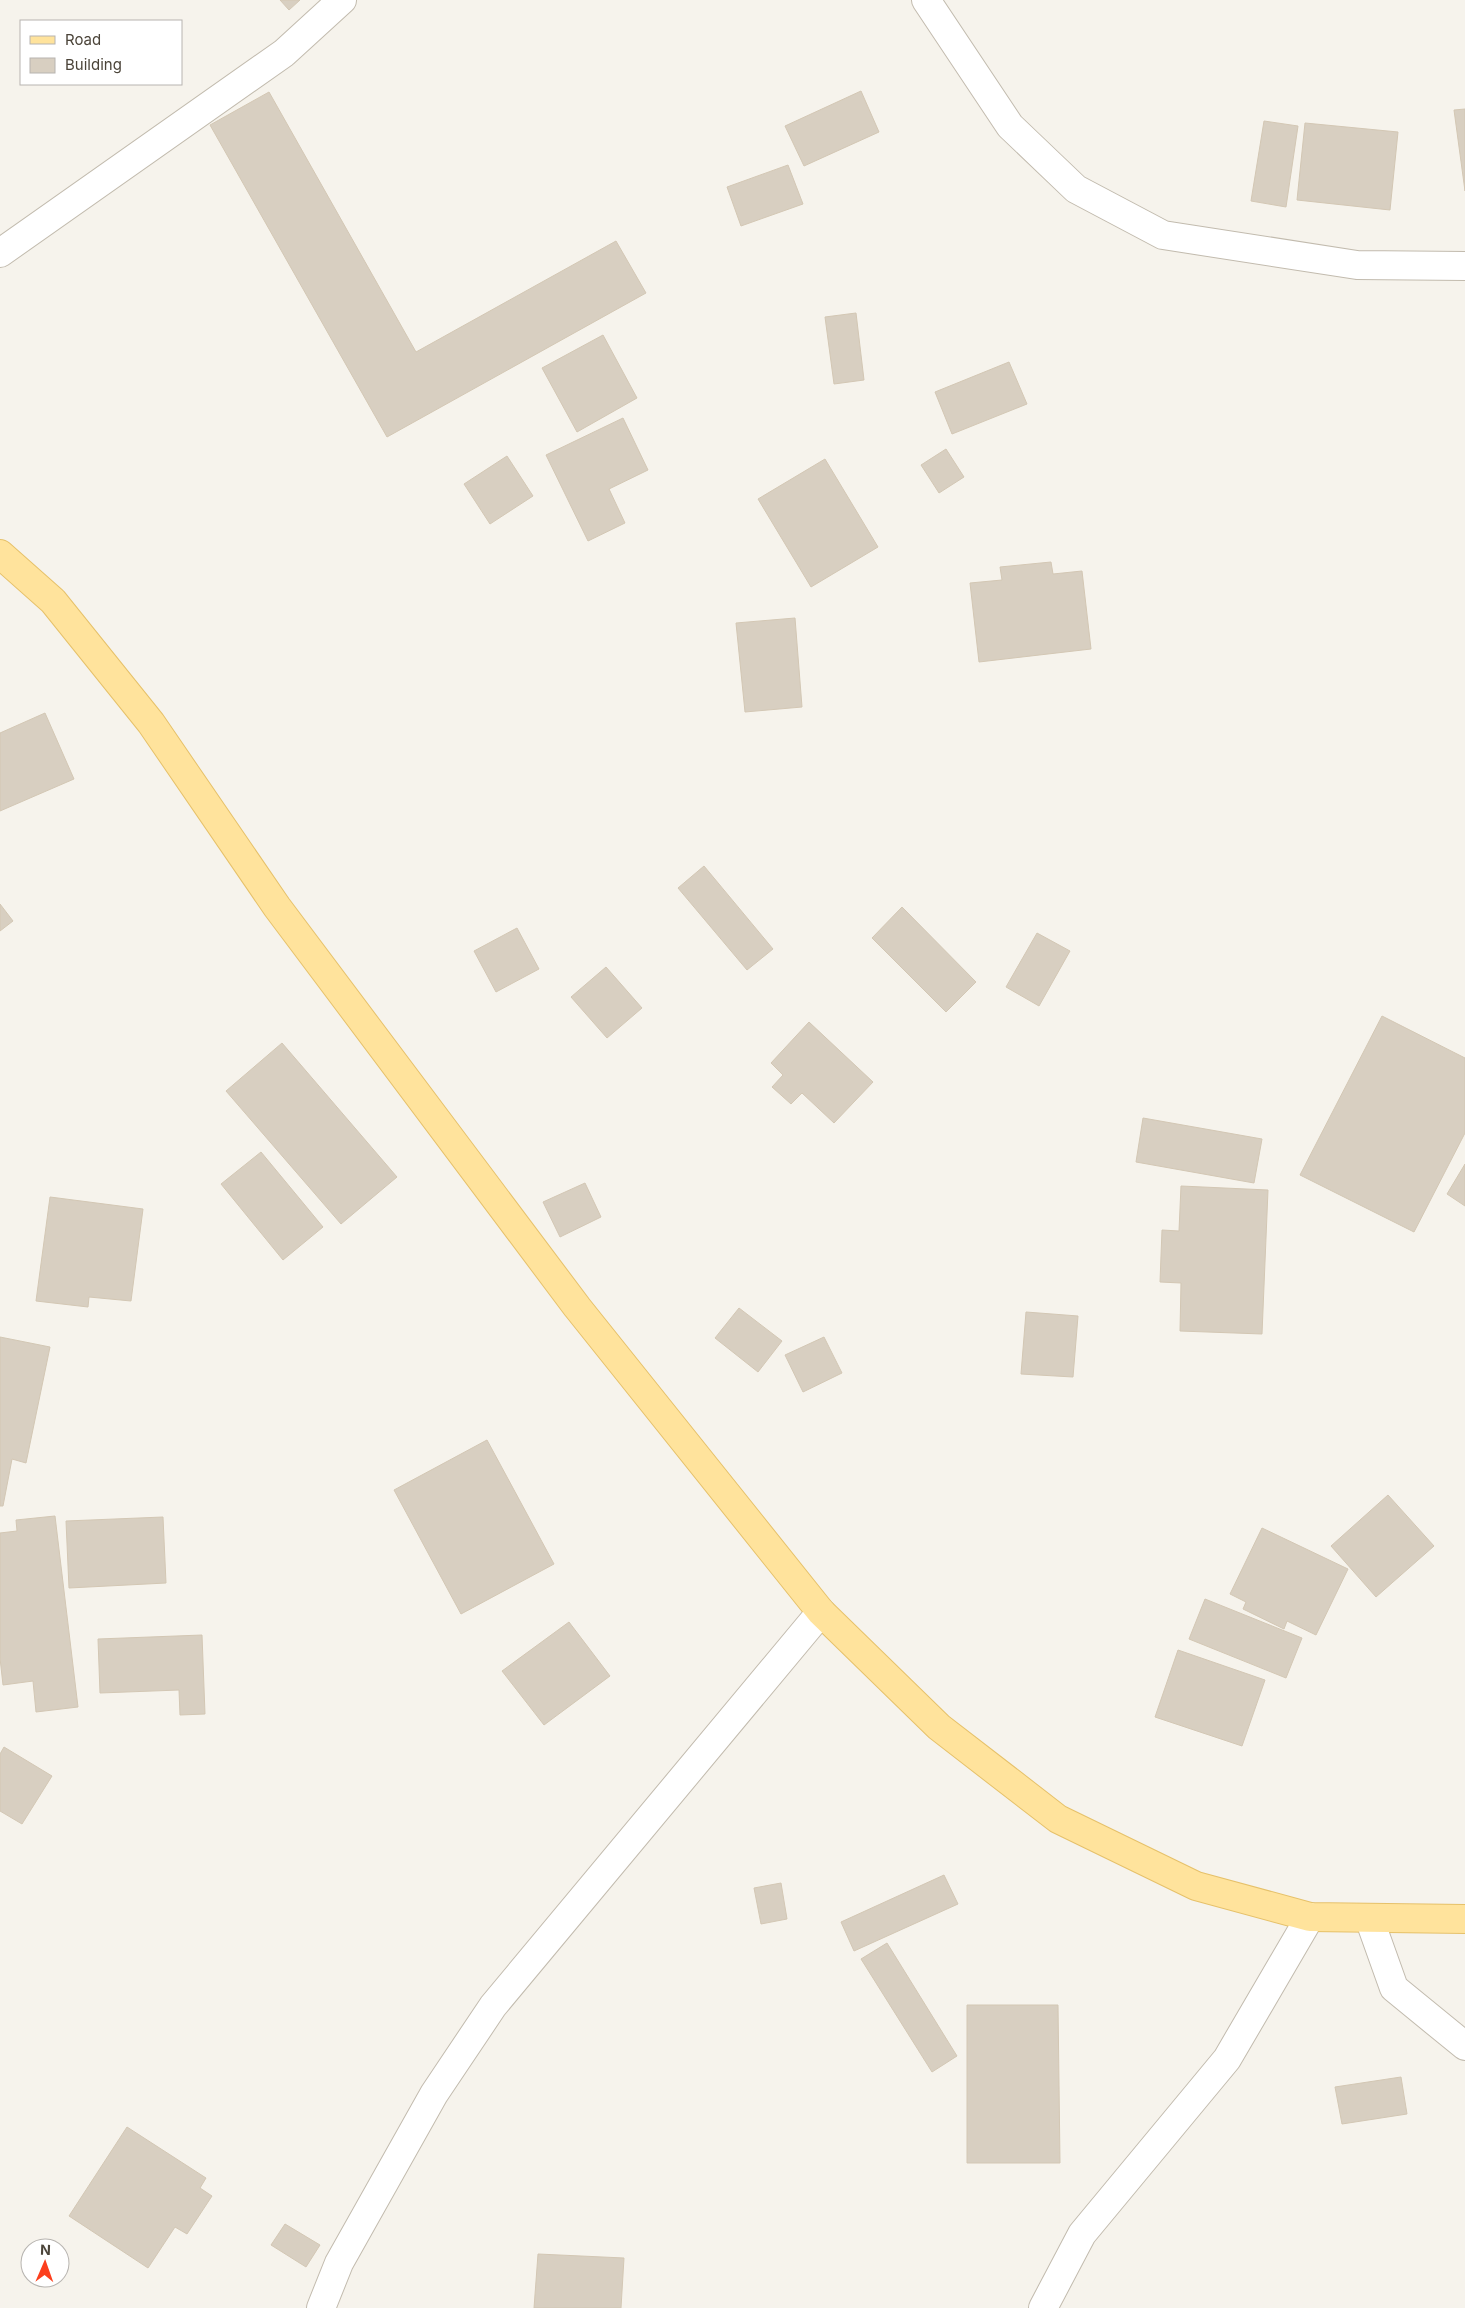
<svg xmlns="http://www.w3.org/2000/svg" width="1465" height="2308" viewBox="0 0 1465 2308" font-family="Inter,sans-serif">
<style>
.building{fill:#d8cfc1;stroke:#d3c7b4}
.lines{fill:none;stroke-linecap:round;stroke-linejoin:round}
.minor-casing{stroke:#c2bbae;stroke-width:30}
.major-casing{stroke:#e6c16a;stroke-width:30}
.minor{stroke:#fff;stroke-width:28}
.major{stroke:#ffe39c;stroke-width:28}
</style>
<rect width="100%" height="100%" fill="#f6f3ec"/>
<g class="building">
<path d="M280 0H300L289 10Z"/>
<path d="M861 91 879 132 804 166 785 126Z"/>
<path d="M269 92 416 352 616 241 646 293 387 437 210 125Z"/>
<path d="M1465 109V191L1454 110Z"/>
<path d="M1264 121 1298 126 1286 207 1251 201Z"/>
<path d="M1305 123 1398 132 1390 210 1297 200Z"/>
<path d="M788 165 803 204 741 226 727 187Z"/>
<path d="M856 313 864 380 834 384 825 317Z"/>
<path d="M603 335 637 398 577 432 542 368Z"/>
<path d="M1009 362 1027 404 952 434 935 392Z"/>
<path d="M623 418 648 470 609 489 625 523 588 541 546 455Z"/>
<path d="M946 449 964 477 939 493 921 465Z"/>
<path d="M507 456 533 496 490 524 464 484Z"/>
<path d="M825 459 878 547 811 587 758 499Z"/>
<path d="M1051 562 1053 574 1082 571 1091 649 979 662 970 583 1002 580 1000 567Z"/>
<path d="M795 618 802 707 745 712 736 623Z"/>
<path d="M45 713 74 779 0 811V733Z"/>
<path d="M704 866 773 949 747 970 678 888Z"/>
<path d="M0 904 13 921 0 931Z"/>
<path d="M902 907 976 982 946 1012 872 938Z"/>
<path d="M517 928 539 969 496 992 474 951Z"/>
<path d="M1037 933 1070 951 1039 1006 1006 987Z"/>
<path d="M606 967 642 1008 607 1038 571 997Z"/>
<path d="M1382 1016 1465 1058V1133L1414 1232 1300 1175Z"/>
<path d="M809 1022 873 1082 834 1123 802 1093 791 1104 772 1087 783 1075 771 1063Z"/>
<path d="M282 1043 397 1177 341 1224 226 1091Z"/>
<path d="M1143 1118 1262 1139 1254 1183 1136 1162Z"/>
<path d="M261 1152 323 1227 283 1260 221 1184Z"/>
<path d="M1465 1164V1206L1447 1194Z"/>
<path d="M585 1183 601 1217 560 1237 543 1202Z"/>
<path d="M1181 1186 1268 1190 1262 1334 1180 1331 1181 1283 1160 1282 1162 1230 1179 1231Z"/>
<path d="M50 1197 143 1209 131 1301 89 1297 88 1307 36 1301Z"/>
<path d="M739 1308 782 1341 758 1372 715 1338Z"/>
<path d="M1026 1312 1078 1316 1073 1377 1021 1374Z"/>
<path d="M0 1337 50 1347 26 1463 12 1459 3 1506H0Z"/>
<path d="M824 1337 842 1373 803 1392 785 1355Z"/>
<path d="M487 1440 554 1564 461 1614 394 1490Z"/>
<path d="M1388 1495 1434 1546 1376 1597 1331 1546Z"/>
<path d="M55 1516 78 1707 36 1712 33 1681 3 1685 0 1658V1533L17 1531 16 1520Z"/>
<path d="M163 1517 166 1583 69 1588 66 1521Z"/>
<path d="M1262 1528 1348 1569 1316 1635 1287 1621 1284 1629 1243 1609 1246 1602 1230 1594Z"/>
<path d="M1205 1599 1302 1638 1286 1678 1189 1639Z"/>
<path d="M569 1622 610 1676 544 1725 502 1671Z"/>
<path d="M202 1635 205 1714 180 1715 179 1690 100 1693 98 1639Z"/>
<path d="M1178 1650 1265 1680 1242 1746 1155 1717Z"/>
<path d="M4 1747 52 1776 22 1824 0 1811V1754Z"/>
<path d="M944 1875 958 1904 854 1951 841 1922Z"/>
<path d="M781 1883 787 1919 761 1924 754 1888Z"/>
<path d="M887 1943 957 2056 932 2072 861 1959Z"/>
<path d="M967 2005H1058L1060 2163H967Z"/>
<path d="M1401 2077 1407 2114 1342 2124 1335 2087Z"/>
<path d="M127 2127 206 2178 200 2188 212 2196 187 2234 175 2227 148 2268 69 2216Z"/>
<path d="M285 2224 320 2245 306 2267 271 2245Z"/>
<path d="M538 2254 624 2258 621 2308H534Z"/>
</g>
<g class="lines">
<g class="minor-casing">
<g id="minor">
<path d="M926 0 1010 126 1076 189 1163 235 1357 265 1465 266"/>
<path d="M0 253 284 53 342 0"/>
<path d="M1369 1918 1394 1988 1465 2046"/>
<path d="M321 2308 339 2263 434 2094 493 2006 821 1612"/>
<path d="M1043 2308 1082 2234 1227 2059 1310 1917"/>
</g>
</g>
<g class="major-casing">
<path id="major" d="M0 554 53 601 151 723 277 907 577 1307 821 1612 939 1727 1058 1819 1196 1886 1310 1917 1465 1919"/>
</g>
<use href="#minor" class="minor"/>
<use href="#major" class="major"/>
</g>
<rect x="20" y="20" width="162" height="65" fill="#ffffff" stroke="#b7b4b0"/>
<rect x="30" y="36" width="25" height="8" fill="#ffe39c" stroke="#b7b4b0"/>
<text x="65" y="45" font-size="15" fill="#4b4439">Road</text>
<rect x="30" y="58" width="25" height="15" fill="#d8cfc1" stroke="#b7b4b0"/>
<text x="65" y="70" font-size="15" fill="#4b4439">Building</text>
<g transform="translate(45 2263) rotate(2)"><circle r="24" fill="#ffffff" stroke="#b7b4b0"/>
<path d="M0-4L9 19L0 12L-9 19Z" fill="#fc3f1d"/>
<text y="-8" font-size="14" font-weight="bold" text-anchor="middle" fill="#4b4439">N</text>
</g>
</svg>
